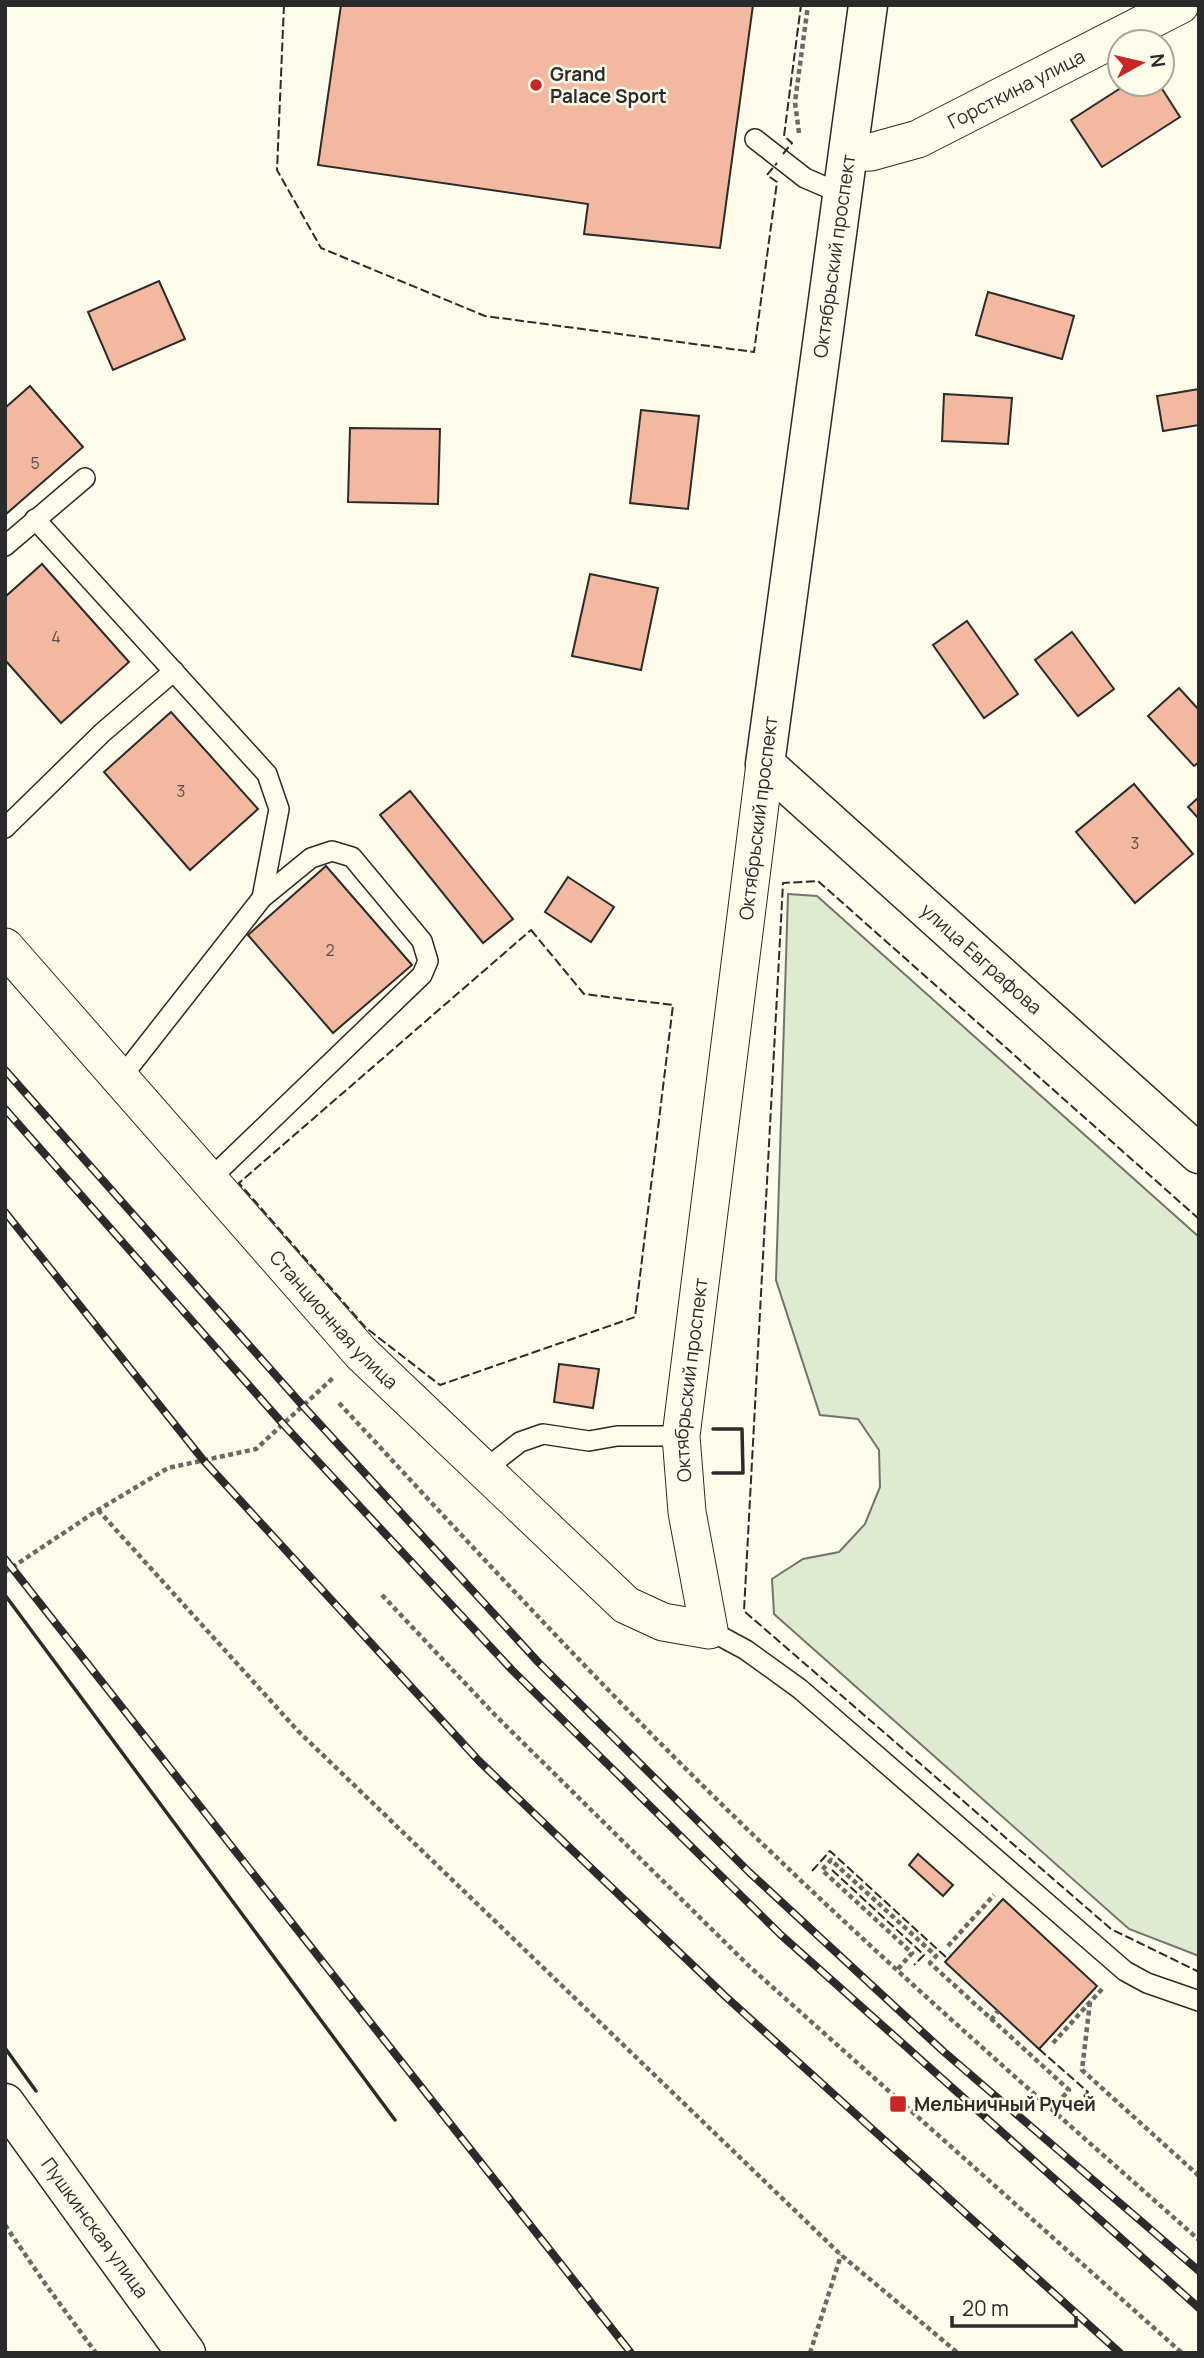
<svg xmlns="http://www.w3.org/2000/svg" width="1204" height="2358" viewBox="0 0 1204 2358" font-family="Manrope,sans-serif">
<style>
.green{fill:#deebd1;stroke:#74746e;stroke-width:2}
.building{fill:#f2b8a0;stroke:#2b2b2b;stroke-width:2}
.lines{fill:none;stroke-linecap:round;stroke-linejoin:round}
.service-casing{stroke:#2b2b2b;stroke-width:22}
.minor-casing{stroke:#2b2b2b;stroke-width:39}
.tertiary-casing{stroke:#2b2b2b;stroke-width:41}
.path{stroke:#6a6964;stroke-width:4.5;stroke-dasharray:5 3.5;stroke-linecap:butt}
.service{stroke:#fdfbea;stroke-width:19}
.minor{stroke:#fdfbea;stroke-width:37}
.tertiary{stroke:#fdfbea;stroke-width:38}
.rail-casing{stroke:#2b2b2b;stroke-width:8}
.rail{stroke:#fdfbea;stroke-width:5;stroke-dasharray:16;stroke-linecap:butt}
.fence{stroke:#2b2b2b;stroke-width:2;stroke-dasharray:9 3.5;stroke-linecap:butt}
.wall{stroke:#2b2b2b;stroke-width:3.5}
.poi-dot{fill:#c62828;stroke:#fdfbea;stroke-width:2.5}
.labels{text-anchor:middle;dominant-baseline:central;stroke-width:5;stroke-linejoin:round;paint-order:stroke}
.number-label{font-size:16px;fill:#5d4e48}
.poi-label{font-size:19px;font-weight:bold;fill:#2b2b2b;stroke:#fdfbea;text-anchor:start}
.street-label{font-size:19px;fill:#2b2b2b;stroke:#fdfbea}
</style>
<rect width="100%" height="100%" fill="#fdfbea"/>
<path class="green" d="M788 894 817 896 1199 1237V1956L1129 1929 774 1614 772 1579 803 1559 839 1552 865 1524 880 1487 879 1450 858 1419 820 1415 776 1280Z"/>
<g class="building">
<path d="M341 5H753L720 248 584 234 588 204 318 165Z"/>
<path d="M1127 84H1159L1180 117 1102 167 1071 120Z"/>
<path d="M159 281 185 339 113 370 88 312Z"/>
<path d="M988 292 1074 316 1062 359 976 335Z"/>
<path d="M30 386 83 447 5 515V408Z"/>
<path d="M1199 389V425L1163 431 1157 396Z"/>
<path d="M944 394 1012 398 1008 444 942 441Z"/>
<path d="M641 410 699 416 688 509 630 503Z"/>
<path d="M350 428 440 429 438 504 348 502Z"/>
<path d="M42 564 129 662 61 723 5 660V597Z"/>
<path d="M590 574 658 588 641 670 572 656Z"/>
<path d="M967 621 1018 694 984 718 933 645Z"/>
<path d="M1072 632 1114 689 1078 716 1035 660Z"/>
<path d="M1179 688 1199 710V762L1194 766 1148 716Z"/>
<path d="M171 712 258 809 190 870 104 772Z"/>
<path d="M1134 784 1193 854 1135 903 1076 832Z"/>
<path d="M410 791 513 919 483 943 380 815Z"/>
<path d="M1199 797V819L1188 807Z"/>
<path d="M326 866 412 965 333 1033 248 935Z"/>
<path d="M568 877 614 907 591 942 545 912Z"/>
<path d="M559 1364 599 1369 593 1408 554 1402Z"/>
<path d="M918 1854 953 1885 943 1896 909 1865Z"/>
<path d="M1003 1899 1097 1986 1039 2049 945 1962Z"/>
</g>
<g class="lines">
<g class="service-casing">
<g id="service">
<path d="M755 139 805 178 842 194"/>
<path d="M35 519 267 774 279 809 262 898"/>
<path d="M5 546 85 478"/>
<path d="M5 828 102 733 174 671"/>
<path d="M120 1079 262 898 311 858 332 851 352 857 422 941 428 961 422 975 209 1180"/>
<path d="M484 1470 520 1442 543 1434 589 1441 617 1436H681"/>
<path d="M709 1630 746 1650 800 1689 1125 1971 1147 1983 1199 2001"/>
</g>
</g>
<g class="minor-casing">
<g id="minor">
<path id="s1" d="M848 153 871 152 918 139 1180 5"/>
<path id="s2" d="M5 947 361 1353 626 1605 663 1622 709 1630 687 1512 681 1436 765 764"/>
</g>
</g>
<g class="tertiary-casing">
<g id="tertiary">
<path id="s3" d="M868 5 765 764 1199 1154"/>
<path id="s4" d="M5 2103 186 2353"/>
</g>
</g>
<g class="path">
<path d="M799 133 795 102 808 5"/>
<path d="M339 1403C480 1555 620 1708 770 1851 909 1985 1055 2112 1199 2240"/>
<path d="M98 1510 298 1731 841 2255 958 2353"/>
<path d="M5 1572 98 1510 168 1468 256 1449 333 1378"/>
<path d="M382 1595 495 1715 750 1967 1182 2353"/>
<path d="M948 1946 994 1895"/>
<path d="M898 1969 912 1953 822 1870 831 1860 936 1956 930 1963 1069 2090 1052 2109"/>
<path d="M1090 2002 1082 2070 1199 2176"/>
<path d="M991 2020 998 2011"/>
<path d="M1053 2043 1102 1989"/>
<path d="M5 2225 46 2285 96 2353"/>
<path d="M810 2353 841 2255"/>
</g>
<use href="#service" class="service"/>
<use href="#minor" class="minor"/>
<use href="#tertiary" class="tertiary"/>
<g class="rail-casing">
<g id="rail">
<path d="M5 1070 303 1406 539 1663 749 1872 943 2051 1199 2271"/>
<path d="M5 1109 283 1424 512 1670 781 1935 1199 2308"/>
<path d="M5 1212 204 1461 479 1761 725 1996 1120 2353"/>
<path d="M5 1559 631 2353"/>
</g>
</g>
<use href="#rail" class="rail"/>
<g class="fence">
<path d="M284 5 277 170 321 248 485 316 754 352 777 182 767 175 777 163"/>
<path d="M783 154 792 143 784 136 801 5"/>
<path d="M531 930 584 994 673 1005 635 1317 440 1385 366 1328 239 1183Z"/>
<path d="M1199 1219 818 881 783 883 744 1611 1111 1929 1199 1972"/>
<path d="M832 1870 924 1955 914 1965"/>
<path d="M812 1871 830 1851 948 1959"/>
<path d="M1039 2049 1088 2092 1073 2109"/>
</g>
<g class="wall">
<path d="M713 1429H742L743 1473H713"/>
<path d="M5 1595 395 2120"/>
<path d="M5 2048 36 2091"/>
</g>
</g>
<g class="poi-dot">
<circle cx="536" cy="85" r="7"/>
<rect x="889" y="2095" width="18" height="18" rx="3.5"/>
</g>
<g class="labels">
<g class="number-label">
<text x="35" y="463">5</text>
<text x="56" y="637">4</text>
<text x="181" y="791">3</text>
<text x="1135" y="843">3</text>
<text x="330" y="950">2</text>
</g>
<g class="poi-label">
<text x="550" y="74">Grand<tspan x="550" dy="22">Palace Sport</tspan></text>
<text x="914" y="2104">Мельничный Ручей</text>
</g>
<g class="street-label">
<text stroke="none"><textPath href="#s1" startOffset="182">Горсткина улица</textPath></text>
<text transform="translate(834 256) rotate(-82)">Октябрьский проспект</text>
<text transform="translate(758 818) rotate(-83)">Октябрьский проспект</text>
<text stroke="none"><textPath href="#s3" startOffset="1057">улица Евграфова</textPath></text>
<text stroke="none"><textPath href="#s2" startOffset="497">Станционная улица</textPath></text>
<text stroke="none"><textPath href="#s2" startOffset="1246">Октябрьский проспект</textPath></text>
<text stroke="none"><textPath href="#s4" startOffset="154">Пушкинская улица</textPath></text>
</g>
</g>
<rect width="1204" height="2358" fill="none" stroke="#2b2b2b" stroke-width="14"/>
<g transform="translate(1141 63) rotate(82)"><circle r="33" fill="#fdfbea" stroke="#a9a89e" stroke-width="2"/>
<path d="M0-5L12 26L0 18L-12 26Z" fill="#c62828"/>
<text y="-10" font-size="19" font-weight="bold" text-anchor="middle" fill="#2b2b2b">N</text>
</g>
<path d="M952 2316v10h124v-10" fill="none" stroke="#2b2b2b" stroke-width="3.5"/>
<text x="962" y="2316" font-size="21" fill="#2b2b2b" stroke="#fdfbea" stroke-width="5" paint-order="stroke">20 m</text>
</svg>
